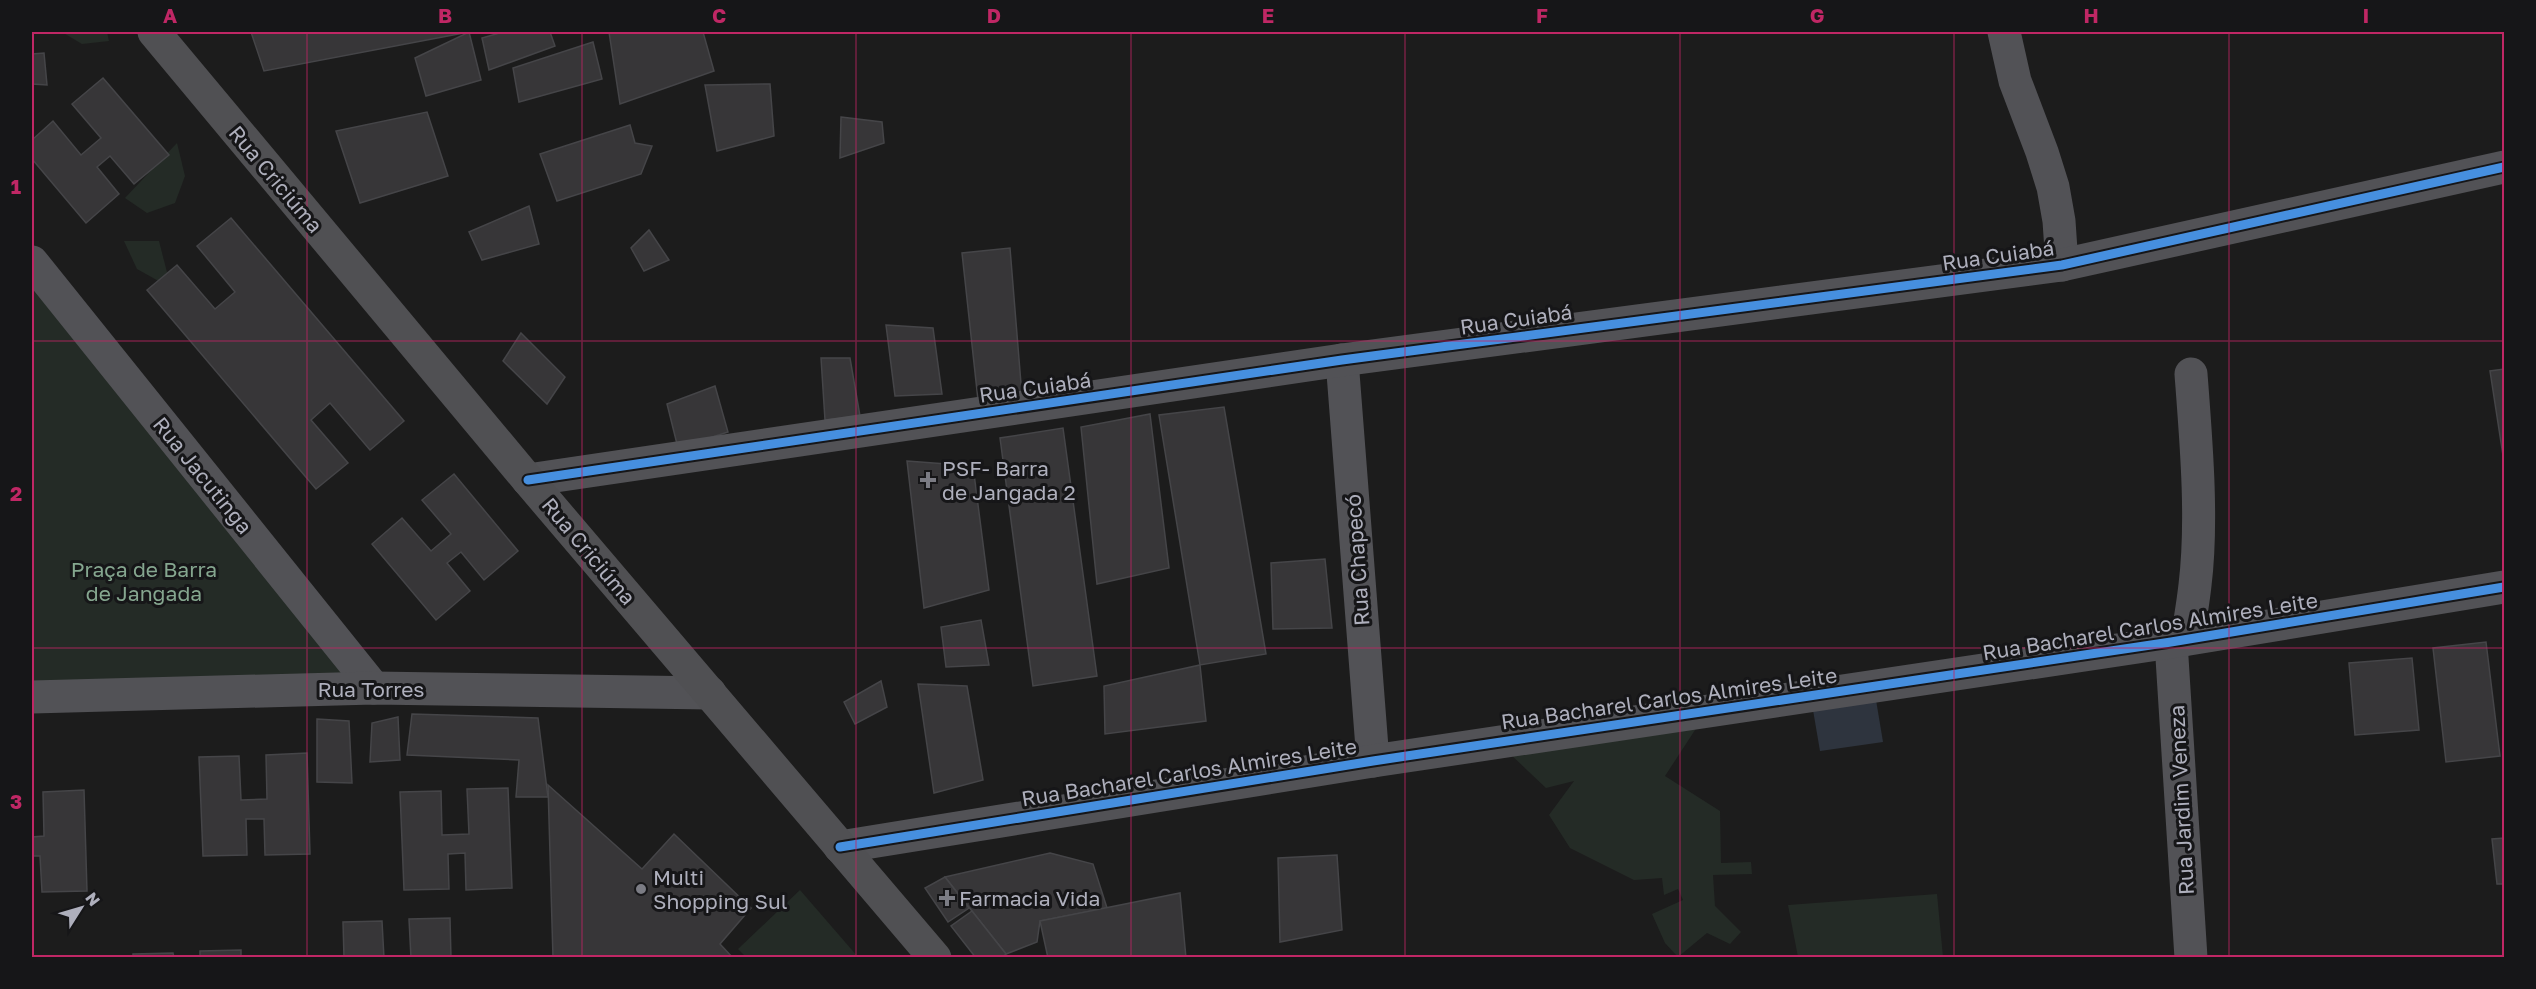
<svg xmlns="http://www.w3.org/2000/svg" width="2536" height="989" viewBox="0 0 2536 989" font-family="'Golos Text',sans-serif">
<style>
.green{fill:#242b26}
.water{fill:#2e343e}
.building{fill:#373638;stroke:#454548;stroke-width:1.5}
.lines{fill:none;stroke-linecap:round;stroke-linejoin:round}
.minor{stroke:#525256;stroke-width:33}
.secondary{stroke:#505053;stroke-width:33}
.cycleway-casing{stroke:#161618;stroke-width:13}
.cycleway{stroke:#468fdf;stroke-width:9}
.grid{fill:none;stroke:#c02765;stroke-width:1.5;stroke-opacity:0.55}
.poi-dot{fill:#7b7c84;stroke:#161618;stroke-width:2}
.labels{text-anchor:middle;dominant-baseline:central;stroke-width:6;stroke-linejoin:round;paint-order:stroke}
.street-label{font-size:21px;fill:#aeafbc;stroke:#161618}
.poi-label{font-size:21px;fill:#aeafbc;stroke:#161618;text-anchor:start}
.park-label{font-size:21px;fill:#85a68f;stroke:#161618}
.neatline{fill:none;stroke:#c02765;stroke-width:2}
.grid-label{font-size:20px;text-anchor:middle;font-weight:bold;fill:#c02765}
</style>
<rect width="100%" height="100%" fill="#1c1c1c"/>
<g class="green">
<path d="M62 32H107L109 41 82 44Z"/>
<path d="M177 143 185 176 175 203 147 213 125 198Z"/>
<path d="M124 241H159L171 288 137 269Z"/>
<path d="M32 264 378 692 32 696Z"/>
<path d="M1697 727 1665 776 1720 811 1721 863 1751 862 1752 874 1713 875 1715 906 1741 932 1730 944 1707 933 1678 957 1665 943 1652 914 1683 900 1678 889 1664 895 1662 878 1634 880 1570 848 1549 815 1574 781 1546 788 1508 752Z"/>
<path d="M800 890 858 957H746L738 949Z"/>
<path d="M1937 894 1943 957H1798L1788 905Z"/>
</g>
<path class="water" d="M1876 700 1883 742 1820 751 1813 710Z"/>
<g class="building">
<path d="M251 32H469L264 71Z"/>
<path d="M469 32 481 80 426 96 415 58Z"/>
<path d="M503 32H550L555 46 489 70 482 38Z"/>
<path d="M609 32H703L714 71 620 104Z"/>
<path d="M593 42 602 79 519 102 513 68Z"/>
<path d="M44 53 47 85 32 84V54Z"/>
<path d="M103 78 169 155 134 184 110 156 97 167 119 194 86 223 32 159V140L53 121 81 155 101 138 72 104Z"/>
<path d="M770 84 774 136 717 151 705 85Z"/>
<path d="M427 112 448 176 360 203 336 131Z"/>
<path d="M841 117 882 122 884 143 840 158Z"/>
<path d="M630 125 635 143 652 146 641 174 557 201 540 154Z"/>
<path d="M529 206 539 244 482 260 469 232Z"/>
<path d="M231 218 404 421 370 450 330 403 311 420 348 463 316 489 147 290 177 265 215 309 235 292 197 246Z"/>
<path d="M649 230 669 260 644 271 631 248Z"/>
<path d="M1010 248 1022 396 978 400 962 253Z"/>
<path d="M886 325 933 328 942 394 895 396Z"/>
<path d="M521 333 565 377 547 404 503 361Z"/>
<path d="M821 358H850L860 416 825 420Z"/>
<path d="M2504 369V462L2490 371Z"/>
<path d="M715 386 728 432 678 448 667 404Z"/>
<path d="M1224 407 1266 654 1200 665 1159 415Z"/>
<path d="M1150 414 1169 568 1097 584 1081 427Z"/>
<path d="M1063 428 1097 676 1033 686 1000 438Z"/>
<path d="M907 461 973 466 989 590 924 608Z"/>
<path d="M454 474 518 551 484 580 461 552 447 563 470 591 436 620 372 544 402 518 431 551 451 534 422 500Z"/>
<path d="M1325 559 1332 628 1273 629 1271 563Z"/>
<path d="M981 620 989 665 946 667 941 627Z"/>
<path d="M2486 642 2500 756 2446 762 2433 648Z"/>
<path d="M2412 658 2419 730 2355 735 2349 663Z"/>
<path d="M1200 665 1206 721 1105 734 1104 686Z"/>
<path d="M881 681 887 707 855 724 844 702Z"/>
<path d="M918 684 967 686 983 780 934 793Z"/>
<path d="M412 714 538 718 548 797H516L519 760 407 755Z"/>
<path d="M398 717 400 760 370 762 372 723Z"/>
<path d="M317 719 349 721 352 783 317 782Z"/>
<path d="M307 753 310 854 265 855 264 819H246L247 855 203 856 199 757 239 756 241 800 267 799 266 755Z"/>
<path d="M548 785 642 869 674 834 751 908 720 944 733 958H553Z"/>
<path d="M508 788 512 888 466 890 465 853 448 854 449 889 404 890 400 792 441 791 442 835 469 834 467 789Z"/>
<path d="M84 790 87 891 42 892 40 856H32V837L44 836 43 792Z"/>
<path d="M2504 838V884H2497L2492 839Z"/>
<path d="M1050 853 1093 864 1107 908 1040 921 1037 942 1006 954 945 877Z"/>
<path d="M1337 855 1342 930 1280 942 1278 858Z"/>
<path d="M945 877 969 908 948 922 925 888Z"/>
<path d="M1180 893 1186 958H1048L1040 921Z"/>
<path d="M972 911 1006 954 1001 958H976L951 926Z"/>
<path d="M450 918 451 958H411L409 919Z"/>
<path d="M382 921 384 958H344L343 922Z"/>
<path d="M241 950V958H200V951Z"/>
<path d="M173 953 174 958H133V954Z"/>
</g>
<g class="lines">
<g class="minor">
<path d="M2004 32 2015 81 2042 152 2053 187 2059 221 2062 265"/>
<path d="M32 262 374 688"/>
<path d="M1342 360 1373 761"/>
<path d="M528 480 1342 360 2062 265 2504 167"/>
<path d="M2187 639C2190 621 2193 603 2195 585 2203 520 2196 440 2191 374"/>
<path d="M2171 642 2191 958"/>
<path d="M32 697 374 688 710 693"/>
<path d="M840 847 1373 761 2171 642 2504 587"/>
</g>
<path class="secondary" d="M154 32 528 480 935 958"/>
<g class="cycleway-casing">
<g id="cycleway">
<path d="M528 480 1342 360 2062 265 2504 167"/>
<path d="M840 847 1373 761 2171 642 2504 587"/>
</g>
</g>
<use href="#cycleway" class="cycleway"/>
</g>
<path class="grid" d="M307 32V958M582 32V958M856 32V958M1131 32V958M1405 32V958M1680 32V958M1954 32V958M2229 32V958M32 341H2504M32 648H2504"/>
<g class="poi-dot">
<path d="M925 471h6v6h6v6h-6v6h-6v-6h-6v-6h6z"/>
<circle cx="641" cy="889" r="6"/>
<path d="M944 889h6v6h6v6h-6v6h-6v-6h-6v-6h6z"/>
</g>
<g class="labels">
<g class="street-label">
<text transform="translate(276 179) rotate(50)">Rua Criciúma</text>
<text transform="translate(1998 255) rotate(-8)">Rua Cuiabá</text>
<text transform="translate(1516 319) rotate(-8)">Rua Cuiabá</text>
<text transform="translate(1035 387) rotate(-8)">Rua Cuiabá</text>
<text transform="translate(203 475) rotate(51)">Rua Jacutinga</text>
<text transform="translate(589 551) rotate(50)">Rua Criciúma</text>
<text transform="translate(1357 560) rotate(-94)">Rua Chapecó</text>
<text transform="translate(2150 626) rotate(-9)">Rua Bacharel Carlos Almires Leite</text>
<text x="371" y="689">Rua Torres</text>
<text transform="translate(1669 698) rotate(-8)">Rua Bacharel Carlos Almires Leite</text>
<text transform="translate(1189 772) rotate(-9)">Rua Bacharel Carlos Almires Leite</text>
<text transform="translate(2181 800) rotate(-93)">Rua Jardim Veneza</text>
</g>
<g class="poi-label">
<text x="942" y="468">PSF- Barra<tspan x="942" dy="24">de Jangada 2</tspan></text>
<text x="653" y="877">Multi<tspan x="653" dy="24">Shopping Sul</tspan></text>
<text x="959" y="898">Farmacia Vida</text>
</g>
<g class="park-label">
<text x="144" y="569">Praça de Barra<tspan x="144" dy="24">de Jangada</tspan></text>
</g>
</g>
<rect width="2536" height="989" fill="none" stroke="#161618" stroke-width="66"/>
<g transform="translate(81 908) rotate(53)" stroke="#161618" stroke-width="4.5" paint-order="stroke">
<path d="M0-4.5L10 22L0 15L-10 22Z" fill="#aeafbc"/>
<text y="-9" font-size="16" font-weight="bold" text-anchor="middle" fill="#aeafbc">N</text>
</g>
<rect x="33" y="33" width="2470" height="923" class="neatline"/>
<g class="grid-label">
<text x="170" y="23">A</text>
<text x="445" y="23">B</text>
<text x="719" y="23">C</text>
<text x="994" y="23">D</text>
<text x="1268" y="23">E</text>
<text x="1542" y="23">F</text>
<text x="1817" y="23">G</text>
<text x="2091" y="23">H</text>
<text x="2366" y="23">I</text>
<text x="16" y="194">1</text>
<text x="16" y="501">2</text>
<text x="16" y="809">3</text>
</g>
</svg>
